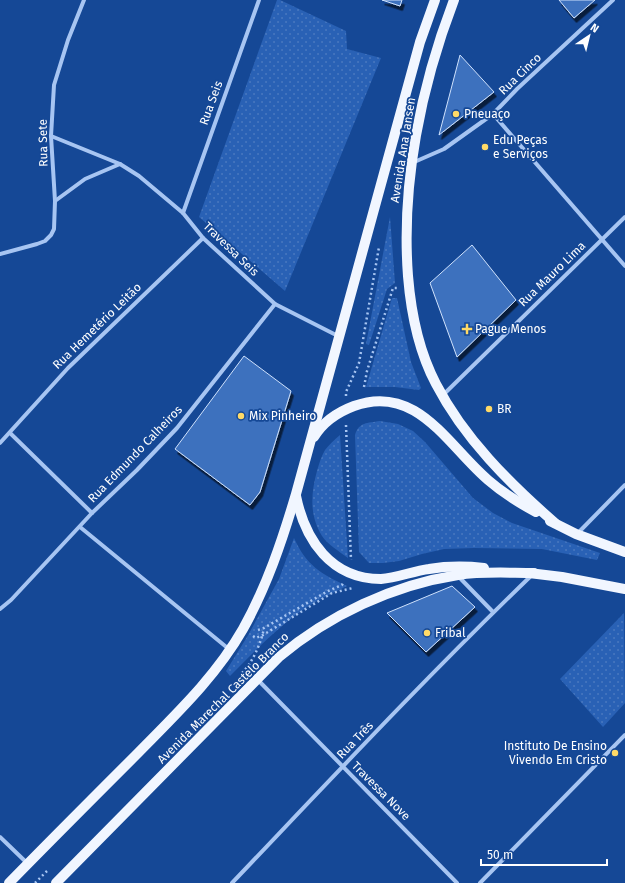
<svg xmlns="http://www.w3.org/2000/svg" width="625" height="883" viewBox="0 0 625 883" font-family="'Fira Sans',sans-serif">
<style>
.grass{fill:url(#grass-dots)}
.building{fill:#3e71be;stroke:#cee1fc;filter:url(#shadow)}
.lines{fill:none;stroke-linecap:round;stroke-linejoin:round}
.path{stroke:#a7c5f2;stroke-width:2.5;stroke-dasharray:2 3;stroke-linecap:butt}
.minor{stroke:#a7c5f2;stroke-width:4}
.primary{stroke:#f1f6ff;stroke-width:10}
.poi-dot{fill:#ffda67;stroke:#154896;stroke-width:1.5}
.labels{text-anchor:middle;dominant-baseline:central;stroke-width:3.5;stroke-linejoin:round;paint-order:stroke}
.street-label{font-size:12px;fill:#fff;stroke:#154896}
.poi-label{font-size:12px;fill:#fff;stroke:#154896;text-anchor:start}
</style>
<defs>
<pattern id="grass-dots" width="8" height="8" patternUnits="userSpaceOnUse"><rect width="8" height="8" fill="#2961b5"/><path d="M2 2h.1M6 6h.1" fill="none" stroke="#4979c0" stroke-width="1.8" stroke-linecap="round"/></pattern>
<filter id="shadow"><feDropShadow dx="2.5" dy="4.5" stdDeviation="0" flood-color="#0009"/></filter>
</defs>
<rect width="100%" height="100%" fill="#154896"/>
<g class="grass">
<path d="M277 0H280L346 31 347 49 381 58 285 291 199 217Z"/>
<path d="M390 217 395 283 387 289 369 345 366 344Z"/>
<path d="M392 298H397L411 362 421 388 419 390 395 387H366Z"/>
<path d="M380 421 398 424 413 431 425 442 473 498 493 513 512 523 600 553 597 560 542 549 474 548 444 549 422 554 399 561 383 563H369L359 552 355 435C359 422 367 423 380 421Z"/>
<path d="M340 435 348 558C339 551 328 545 322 536 309 515 311 493 317 471 319 464 321 457 325 450 329 445 334 440 340 435Z"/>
<path d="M294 538C306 565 321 574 347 586 337 591 326 596 317 601 284 620 257 649 230 676L226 671 247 637 279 579Z"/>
<path d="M624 613 625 703 603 727 560 679Z"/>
</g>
<g class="building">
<path d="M382 0H402L400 6Z"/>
<path d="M559 0H595L574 18Z"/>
<path d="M460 55 494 92 439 135Z"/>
<path d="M472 245 516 300 457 357 430 283Z"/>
<path d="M244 356 291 391 260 492 250 505 175 449Z"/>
<path d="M452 586 475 607 426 652 387 613Z"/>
</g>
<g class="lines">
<g class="path">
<path d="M364 387 367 371 393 288H397"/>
<path d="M346 396V392L359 363 379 247"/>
<path d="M346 425 351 560"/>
<path d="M258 630 264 628 328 591 342 585 343 583"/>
<path d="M253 636 256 638 263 635 332 593 353 588"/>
<path d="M242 673C253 662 261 643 264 628"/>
<path d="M35 883 47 871"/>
</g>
<g class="minor">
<path d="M493 114 625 266"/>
<path d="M51 136 120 164 139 176 183 213 203 238 275 304 338 336"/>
<path d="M412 163 444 149 493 114 517 89 613 0"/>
<path d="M55 201 85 179 120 164"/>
<path d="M183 213 259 0"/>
<path d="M0 254 37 244 45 241 51 235 54 229 55 201 51 136 54 85 68 40 84 0"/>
<path d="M442 396 625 217"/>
<path d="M10 433 92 513"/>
<path d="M0 443 68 368 203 238"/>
<path d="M80 527 230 650"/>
<path d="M577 534 625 485"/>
<path d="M459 577 493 612"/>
<path d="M0 609 11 600 92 513 137 470 177 428 275 304"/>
<path d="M257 679 457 883"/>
<path d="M0 837 27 863"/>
<path d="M232 883C331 779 429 674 533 574"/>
<path d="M480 883 625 735"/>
</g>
<g class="primary">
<path d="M454 0C421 86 401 183 408 276 411 313 418 350 436 384 464 438 509 483 555 523"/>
<path d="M314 437C323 422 338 412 354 406 417 383 448 446 488 480 503 493 519 503 536 512"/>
<path d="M296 496C305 540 331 579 381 579 397 578 413 571 429 569 447 566 466 566 484 568"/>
<path d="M550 521 576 534 625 552"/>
<path d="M529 573 562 577 625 589"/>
<path d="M9 883C51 840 93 798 135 756 174 716 215 678 243 629 267 586 282 541 296 494L420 42 435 0"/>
<path d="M56 883 279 657C329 615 393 585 458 575 483 571 509 573 534 573"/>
</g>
</g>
<g class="poi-dot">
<circle cx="456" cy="114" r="4"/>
<circle cx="485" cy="147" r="4"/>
<path d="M465 323h4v4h4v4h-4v4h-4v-4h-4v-4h4z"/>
<circle cx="489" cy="409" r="4"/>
<circle cx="241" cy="416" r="4"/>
<circle cx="427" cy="633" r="4"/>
<circle cx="615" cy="753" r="4"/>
</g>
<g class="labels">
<g class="street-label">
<text transform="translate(520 74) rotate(-44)">Rua Cinco</text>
<text transform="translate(211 103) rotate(-70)">Rua Seis</text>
<text transform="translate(43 143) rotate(-91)">Rua Sete</text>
<text transform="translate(403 150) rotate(-81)">Avenida Ana Jansen</text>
<text transform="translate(231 249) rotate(44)">Travessa Seis</text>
<text transform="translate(552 274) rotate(-44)">Rua Mauro Lima</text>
<text transform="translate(97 326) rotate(-44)">Rua Hemetério Leitão</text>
<text transform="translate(135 454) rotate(-46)">Rua Edmundo Calheiros</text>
<text transform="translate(223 698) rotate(-45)">Avenida Marechal Castelo Branco</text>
<text transform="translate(355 740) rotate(-46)">Rua Três</text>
<text transform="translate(381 791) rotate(45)">Travessa Nove</text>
</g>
<g class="poi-label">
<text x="464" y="114">Pneuaço</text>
<text x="493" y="140">Edu Peças<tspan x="493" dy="14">e Serviços</tspan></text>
<text x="475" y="329">Pague Menos</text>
<text x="497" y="409">BR</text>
<text x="249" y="416">Mix Pinheiro</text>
<text x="435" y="633">Fribal</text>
<text x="607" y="746" text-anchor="end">Instituto De Ensino<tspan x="607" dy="14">Vivendo Em Cristo</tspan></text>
</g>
</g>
<g transform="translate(589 36) rotate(35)" stroke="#154896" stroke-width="3" paint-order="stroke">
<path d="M0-3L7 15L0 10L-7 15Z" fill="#ffffff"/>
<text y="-6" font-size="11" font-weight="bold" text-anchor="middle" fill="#ffffff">N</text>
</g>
<path d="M481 859v6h126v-6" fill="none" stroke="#ffffff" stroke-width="2"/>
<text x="487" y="859" font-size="12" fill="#ffffff" stroke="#154896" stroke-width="3" paint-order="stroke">50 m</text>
</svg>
